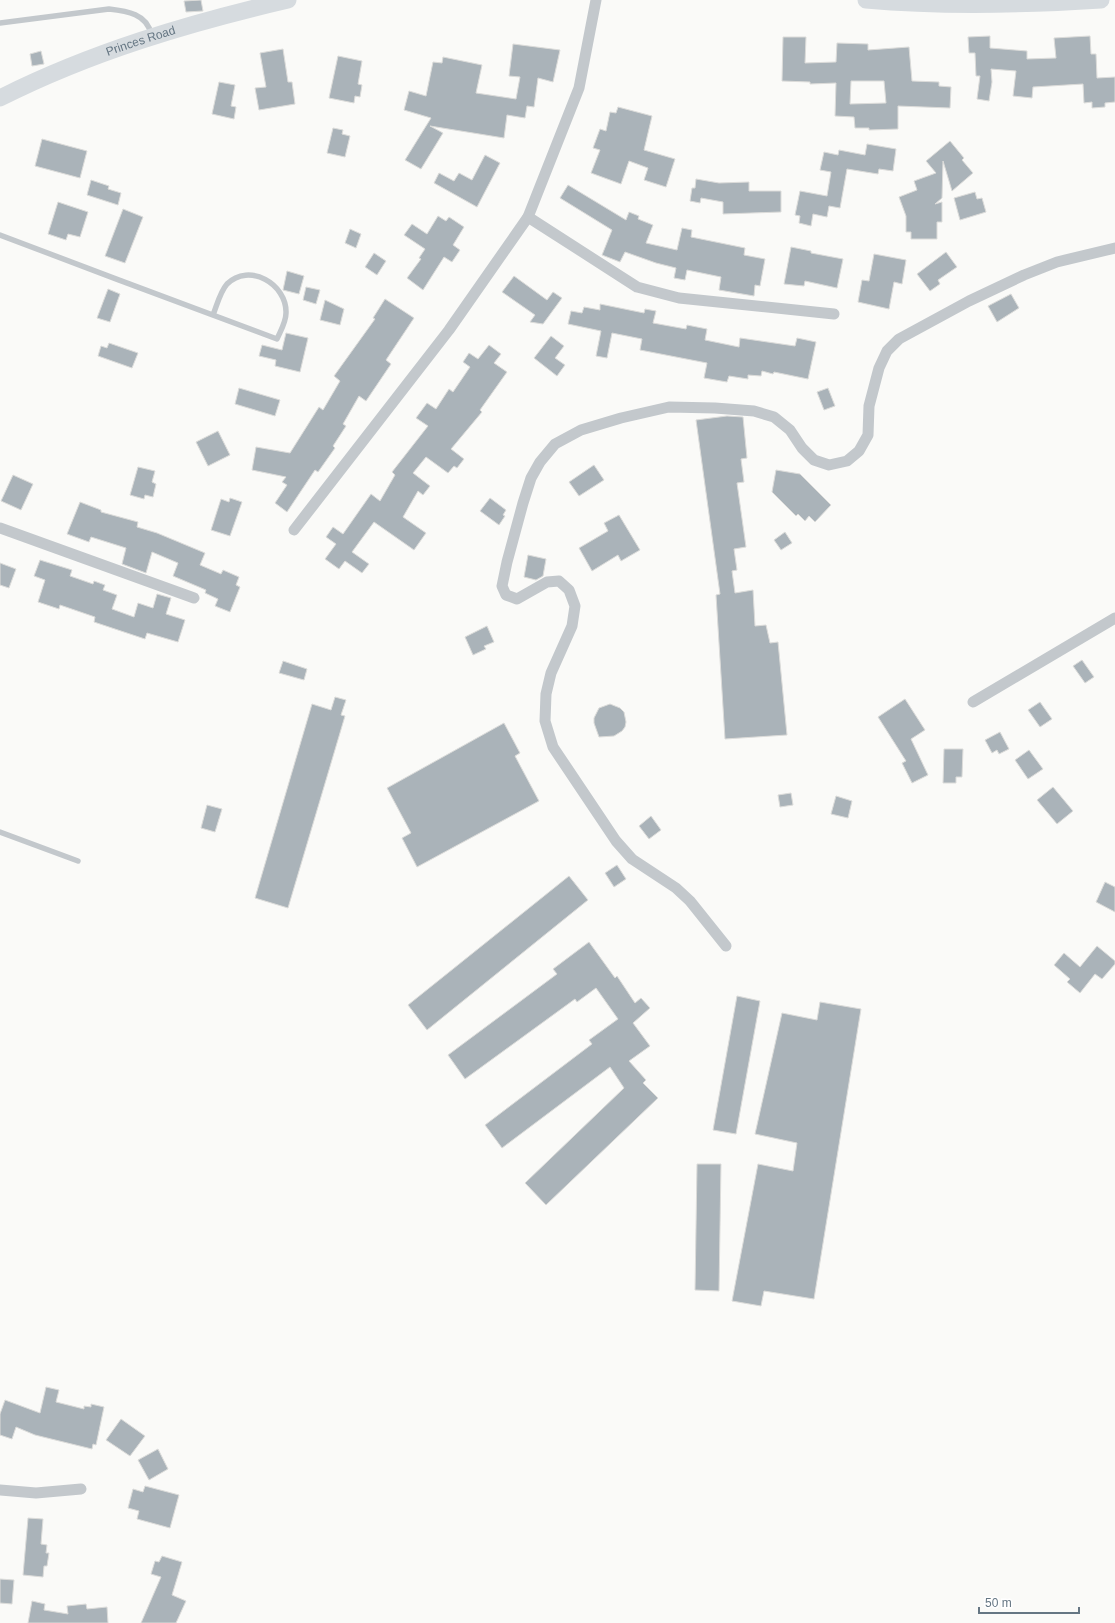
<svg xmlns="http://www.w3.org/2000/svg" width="1115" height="1623" viewBox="0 0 1115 1623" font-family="Arial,sans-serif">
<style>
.building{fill:#aab3b9;stroke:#dcdcda;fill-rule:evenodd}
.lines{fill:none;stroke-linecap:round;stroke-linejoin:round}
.service{stroke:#c3c8cc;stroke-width:5.5}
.minor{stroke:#c3c8cc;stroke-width:11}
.primary{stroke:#d6dbdf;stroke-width:17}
.labels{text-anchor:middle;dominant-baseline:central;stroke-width:4;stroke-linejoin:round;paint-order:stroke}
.street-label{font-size:12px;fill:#657683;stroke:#fff}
</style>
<rect width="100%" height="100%" fill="#fafaf8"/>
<g class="building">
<path d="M201 0 203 11 186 12 184 1Z"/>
<path d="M990 36V48L1027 51V59L1056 58 1054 38 1090 36 1091 54H1096L1097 78 1115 77V102L1105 103V107L1092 108V102L1084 103 1083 84 1033 87 1032 98 1013 96 1016 71 991 69 992 82 989 101 977 99 980 76H976L975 53H969L968 37Z"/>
<path d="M783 37H806L805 63 836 62 837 43 868 44V50L909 47 912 81 939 82V86L951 87 950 108 898 106V129L869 130V128H855L854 117 835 116 836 83 810 84V82L782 81ZM851 81H884L886 103 850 104Z"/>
<path d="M513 44 560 50 553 82 538 78 534 107 527 106 525 118 507 115 504 138 430 126 443 133 421 169 405 160 431 118 404 110 409 91 426 96 433 62 442 63 443 57 482 65 476 93 516 99 520 77 509 76Z"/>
<path d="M283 49 288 82H292L295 104 259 110 255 88 266 87 260 53Z"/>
<path d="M41 51 44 64 32 66 30 54Z"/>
<path d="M338 56 362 61 358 84 362 85 360 97 355 96 354 103 329 98Z"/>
<path d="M219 82 235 85 231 106 236 107 234 119 212 114Z"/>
<path d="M618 107 652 116 644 150 675 159 666 187 644 180 648 168 629 161 621 184 591 173 600 150 593 148 600 129 606 131 610 112 616 113Z"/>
<path d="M333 128 343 130 342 134 350 136 345 157 327 153Z"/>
<path d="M42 139 87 151 80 178 35 166Z"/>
<path d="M950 141 964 158 962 160 973 173 952 191 943 161 942 198 935 204 942 202V222H937V239H911V232H906V216L899 197 917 190 914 181 936 173 926 161Z"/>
<path d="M867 144 896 149 893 171 879 169 878 174 847 169 840 208 829 206 827 217 813 214 811 226 799 223 800 216 795 215 800 191 827 196 831 172 820 170 824 152 838 155 839 150 865 155Z"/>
<path d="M485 155 500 163 477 207 434 183 439 173 454 181 459 173 472 180Z"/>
<path d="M696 179 719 183 749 182V191H781V212L723 214V202L701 198 700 203 690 201 692 188H695Z"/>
<path d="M91 180 109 186 108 189 121 193 118 205 87 195Z"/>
<path d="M568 185 626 220 629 212 639 216 638 219 653 225 646 243 677 250 682 228 692 230 691 237 745 248 744 255 765 259 760 286 755 285 754 296 719 290 721 277 687 270 685 280 674 278 676 268 656 263 625 252 620 262 602 255 612 230 560 198Z"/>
<path d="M975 192 977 199 982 198 986 212 960 220 954 198Z"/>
<path d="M58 202 88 212 80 237 68 234 66 240 48 234Z"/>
<path d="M123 209 143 217 125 263 105 256Z"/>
<path d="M438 216 446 221 449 217 464 227 453 245 460 250 452 262 444 257 423 290 407 278 421 259 419 258 425 249 404 235 412 224 427 234Z"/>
<path d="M350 229 361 234 356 248 345 243Z"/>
<path d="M791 247 811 251V253L843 259 837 288 805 281 804 286 784 284Z"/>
<path d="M946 252 957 267 938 280 940 284 930 291 917 274Z"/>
<path d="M374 253 386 261 377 275 365 267Z"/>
<path d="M874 254 906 260 902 284 894 282 889 309 858 302 862 280 869 281Z"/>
<path d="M287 271 304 276 299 294 283 290Z"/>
<path d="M514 276 547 300 553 292 562 298 543 324 530 322 535 315 502 292Z"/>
<path d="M306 287 320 290 316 304 303 300Z"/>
<path d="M108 289 120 294 110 322 97 318Z"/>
<path d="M1011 294 1019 308 997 322 988 306Z"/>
<path d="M385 299 414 318 386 360 391 364 366 401 359 396 343 424 346 426 333 446 335 448 318 472 315 470 287 512 275 503 287 485 282 482 286 477 252 470 256 447 290 453 319 407 323 410 340 381 334 376 375 319 373 318Z"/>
<path d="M325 300 344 309 340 325 320 320Z"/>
<path d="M600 304 644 313 645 309 656 311 653 323 686 329 687 325 707 329 705 340 739 347 740 338 795 346 797 338 816 342 808 379 774 372 773 374 762 371 761 376 748 375V379L729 376 727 382 704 378 707 363 640 350 642 339 612 333 607 358 596 356 601 331 568 324 571 311 582 313 584 307 600 310Z"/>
<path d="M286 333 308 338 300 372 275 366 276 360 259 356 262 345 282 350Z"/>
<path d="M551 336 564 346 555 358 565 365 557 376 534 358Z"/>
<path d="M109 343 138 353 132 368 98 356 101 346 107 348Z"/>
<path d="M489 345 501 354 494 363 507 372 480 410 482 412 451 449 464 459 457 468 454 466 448 473 426 457 413 473 430 486 423 495 418 491 403 517 426 533 414 550 374 522 352 552 369 564 362 573 345 561 339 569 325 559 336 544 326 537 333 527 343 534 371 494 380 501 395 475 392 472 428 426 416 418 427 403 436 409 449 389 453 392 470 367 463 362 469 353 478 359Z"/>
<path d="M239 388 280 400 275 416 235 404Z"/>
<path d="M828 388 835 406 824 410 817 392Z"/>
<path d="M727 416 743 417 747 458 741 459 744 482 737 483 746 547 734 549 737 570 732 571 735 593 753 590 755 626 766 625 770 643 778 642 787 735 725 739 716 595 720 594 696 420Z"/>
<path d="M218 431 230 455 208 466 196 442Z"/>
<path d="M594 465 604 480 579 496 569 482Z"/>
<path d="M138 467 155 471 152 482 156 484 153 497 145 495 144 499 130 495Z"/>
<path d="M776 470 800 474 831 505 815 522 809 516 805 521 798 514 796 516 772 492Z"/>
<path d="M13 475 33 484 21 510 1 501Z"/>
<path d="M230 498 242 502 230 536 211 530 221 499 229 502Z"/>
<path d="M490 498 506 510 503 515 505 516 499 525 480 511Z"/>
<path d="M80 502 101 510V512L138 522 137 527 157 533 205 553 200 565 221 574 223 570 239 577 236 585 240 587 230 612 215 606 218 599 205 593 206 590 173 576 178 563 152 552 146 573 122 564 126 548 91 537 89 542 67 534Z"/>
<path d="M619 515 640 550 621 561 618 555 592 571 579 548 608 531 604 523Z"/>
<path d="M785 532 792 543 781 550 774 540Z"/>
<path d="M528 555 546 559 543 576 536 580 524 577Z"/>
<path d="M40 560 72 570 70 576 93 584 94 581 105 585 103 590 117 595 112 609 134 617 138 603 153 608 157 594 171 598 166 614 185 620 178 642 147 633 145 639 94 622 95 617 60 605 59 609 38 602 45 580 34 576Z"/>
<path d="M0 563 16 569 9 588 0 585Z"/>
<path d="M487 626 494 642 484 646 486 649 473 655 465 637Z"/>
<path d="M1082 660 1094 677 1085 683 1073 666Z"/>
<path d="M283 661 307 669 304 680 279 673Z"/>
<path d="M335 697 346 700 341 715 345 716 288 908 255 898 312 704 331 710Z"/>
<path d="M905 699 925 730 911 739 928 775 912 783 902 763 906 761 878 717Z"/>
<path d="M1040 702 1052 719 1040 727 1028 710Z"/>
<path d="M610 704 620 708 624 712 626 722 625 727 622 731 614 736 599 737 594 723V718L599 708Z"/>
<path d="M504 723 520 753 515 756 539 801 417 867 402 838 411 833 387 788Z"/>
<path d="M1000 732 1009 749 999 754 997 750 992 753 985 740Z"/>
<path d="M944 749H963L962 777H956V783H943Z"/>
<path d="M1029 750 1043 769 1028 779 1015 760Z"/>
<path d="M1053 787 1073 811 1057 824 1037 800Z"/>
<path d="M791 793 793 805 780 807 778 795Z"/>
<path d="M836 796 852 801 848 818 831 814Z"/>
<path d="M207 805 222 809 215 832 201 828Z"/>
<path d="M651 816 661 830 649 839 639 826Z"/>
<path d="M617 865 626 879 614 887 605 873Z"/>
<path d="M569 876 588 900 427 1030 408 1005Z"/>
<path d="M1105 882 1115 887V912L1096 902Z"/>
<path d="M589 942 615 978 617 976 635 1003 641 998 650 1008 633 1023 650 1046 629 1061 646 1080 643 1083 658 1098 546 1205 525 1183 624 1088 610 1067 502 1148 485 1125 592 1044 589 1040 618 1019 596 988 577 1002 575 999 465 1079 448 1055 557 974 553 969Z"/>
<path d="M1097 946 1115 961V964L1102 979 1095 974 1080 993 1067 982 1070 979 1054 965 1064 953 1080 967Z"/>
<path d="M737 996 760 1001 736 1134 713 1130Z"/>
<path d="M820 1002 861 1009 814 1299 764 1291 761 1306 732 1301 758 1164 793 1171 797 1143 755 1134 782 1013 817 1020Z"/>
<path d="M697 1164H721L719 1291 695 1290Z"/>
<path d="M46 1387 59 1390 56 1402 84 1409V1406L91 1407V1404L104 1407 96 1445 93 1444 92 1449 35 1435 16 1427 12 1439 0 1435V1414L5 1400 40 1413Z"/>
<path d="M121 1419 145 1436 130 1456 106 1440Z"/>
<path d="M158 1449 168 1469 149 1480 138 1460Z"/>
<path d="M145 1486 179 1495 170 1528 137 1519 139 1511 128 1508 133 1489 143 1492Z"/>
<path d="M28 1518 43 1519 41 1544 47 1545 46 1553H49L47 1566H44L43 1577 23 1575Z"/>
<path d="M162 1556 182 1562 172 1595 186 1601 176 1623H141L161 1577 151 1574 155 1561 159 1562Z"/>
<path d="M0 1579 14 1580 12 1604 0 1603Z"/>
<path d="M32 1601 45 1604 44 1610 68 1614 67 1606 86 1604 87 1609 107 1607 108 1623H28Z"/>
</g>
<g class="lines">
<g class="service">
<path d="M0 23 109 9C127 11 147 14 151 34"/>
<path d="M0 235C92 270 185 305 277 339 281 330 286 322 286 313 287 284 249 262 227 284 220 292 217 305 213 315"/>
<path d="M0 832 78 861"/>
</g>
<g class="minor">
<path d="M528 217 637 287 679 298 834 314"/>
<path d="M0 528 194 598"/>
<path d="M294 530 449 330 528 217 579 88 596 0"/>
<path d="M973 702 1115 618"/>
<path d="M726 946 690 901 676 888 632 859 616 841 553 747 545 721 546 694 551 673 572 626 575 606 569 590 559 581 547 582 517 599 506 595 502 586 507 562 523 503 531 478 540 462 555 444 581 430 621 418 669 407 715 408 754 411 774 417 790 430 802 448 814 460 829 465 847 461 859 451 868 435 869 406 879 368 887 351 899 339 969 301 1024 275 1057 262 1115 248"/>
<path d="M0 1490 36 1493 81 1489"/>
</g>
<g class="primary">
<path d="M866 0C944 7 1023 5 1101 0"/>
<path id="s1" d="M0 98C91 52 189 23 288 0"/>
</g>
</g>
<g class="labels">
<g class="street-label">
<text stroke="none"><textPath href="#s1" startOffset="152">Princes Road</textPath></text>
</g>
</g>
<path d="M979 1607v6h100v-6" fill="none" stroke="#657683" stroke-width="2"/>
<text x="985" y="1607" font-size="12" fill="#657683" stroke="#ffffff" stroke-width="3" paint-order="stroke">50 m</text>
</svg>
